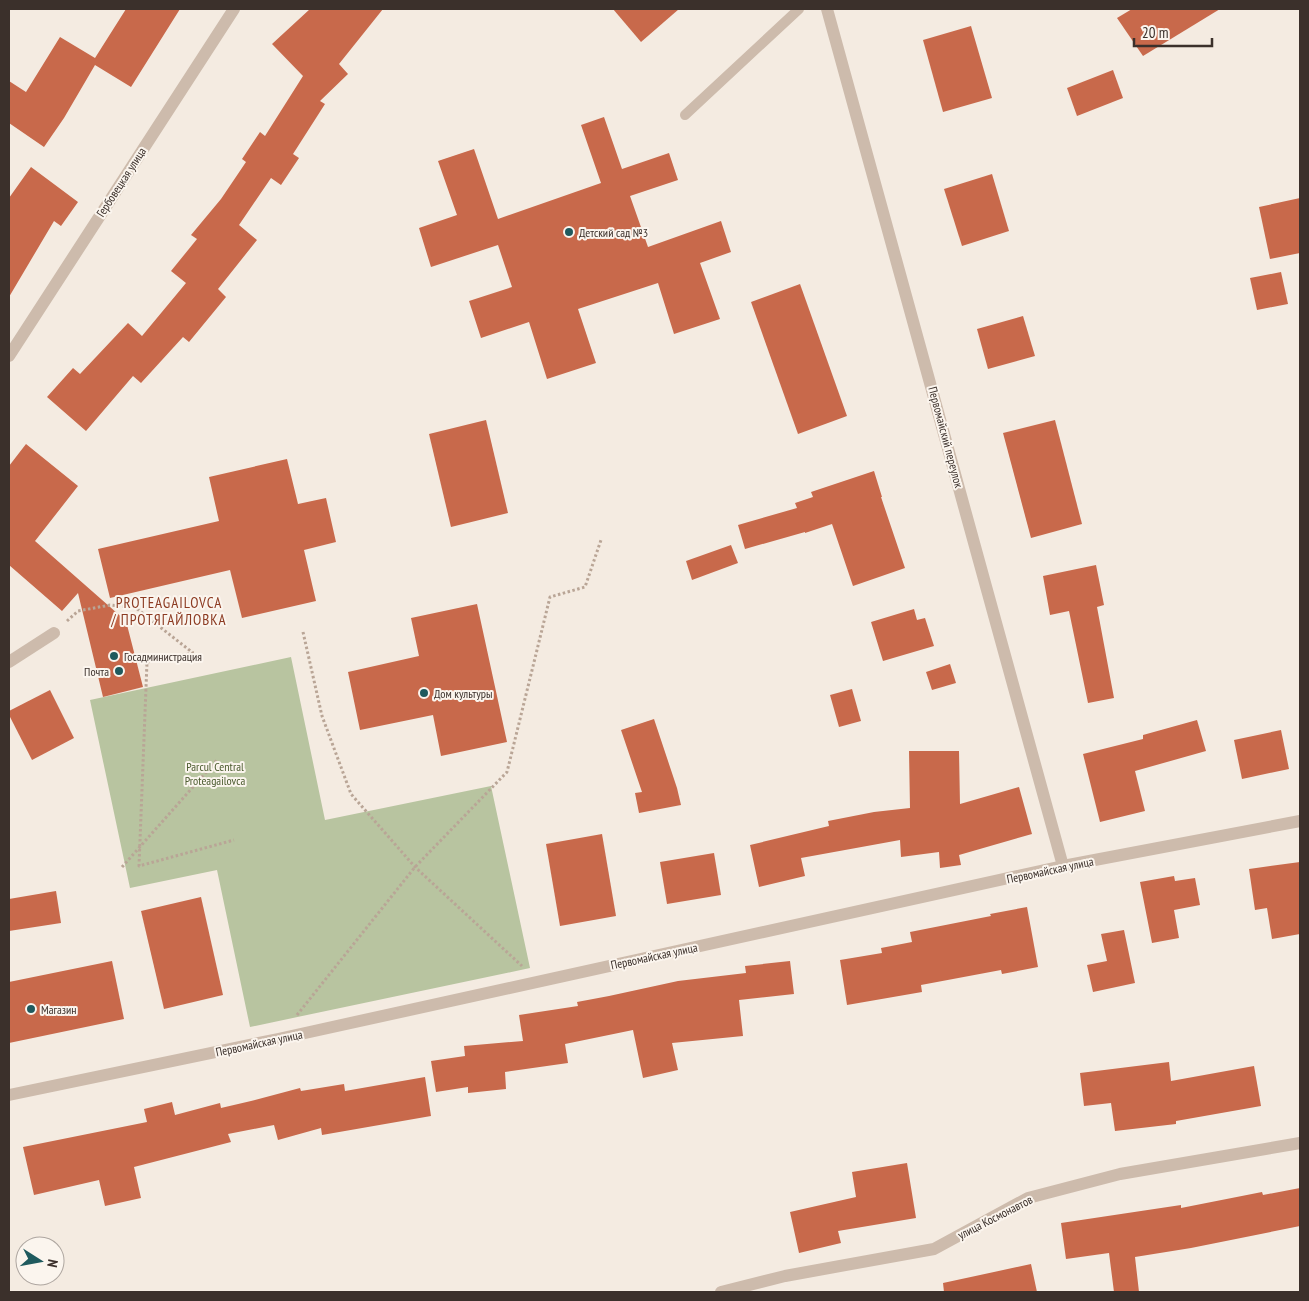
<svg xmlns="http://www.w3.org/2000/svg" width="1309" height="1301" viewBox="0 0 1309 1301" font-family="'PT Sans Narrow',sans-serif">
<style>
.green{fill:#b8c4a0}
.building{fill:#c8694b}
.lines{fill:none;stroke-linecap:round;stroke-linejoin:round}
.path{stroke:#b9a596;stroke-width:3;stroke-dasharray:2.5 2.5;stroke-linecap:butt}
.service{stroke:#cdbbac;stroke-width:10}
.minor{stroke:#cdbbac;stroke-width:12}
.tertiary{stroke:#cdbbac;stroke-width:12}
.poi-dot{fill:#1f5a5e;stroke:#fbf5ee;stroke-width:2}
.labels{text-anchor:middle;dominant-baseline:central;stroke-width:4;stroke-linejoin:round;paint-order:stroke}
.street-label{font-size:12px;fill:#3b302b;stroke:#fbf5ee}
.poi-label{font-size:12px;fill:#3b302b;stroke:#fbf5ee;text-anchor:start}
.park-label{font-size:12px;fill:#4a5a2e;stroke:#fbf5ee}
.quarter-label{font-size:15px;letter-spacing:1px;fill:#8c3b22;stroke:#fbf5ee}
</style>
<rect width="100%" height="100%" fill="#f4ebe1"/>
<path class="green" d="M291 657 325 820 491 786 530 968 250 1027 217 870 130 888 90 700Z"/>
<g class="building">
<path d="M126 9H180L131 87 95 65 64 118 44 147 9 123V81L26 92 60 37 95 58Z"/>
<path d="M310 9H383L339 64 348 74 320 101 325 104 293 154 299 158 281 185 271 178 239 225 257 240 218 289 226 297 189 342 183 337 141 383 133 376 86 431 47 397 73 368 80 374 128 323 142 336 186 283 171 271 197 239 191 235 221 199 246 162 242 159 260 132 265 136 303 76 272 44Z"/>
<path d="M613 9H679L641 42Z"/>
<path d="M1132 9H1220L1143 56 1117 18Z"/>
<path d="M971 26 992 98 943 112 923 40Z"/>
<path d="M1113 70 1123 98 1077 116 1067 88Z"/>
<path d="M604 117 622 169 669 153 678 180 630 196 648 247 721 221 731 252 700 263 720 319 674 334 658 283 578 309 596 363 547 379 529 322 481 338 469 301 512 287 498 245 431 267 419 228 457 215 438 161 474 149 498 219 601 183 581 125Z"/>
<path d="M31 167 78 202 61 226 54 221 9 297V198Z"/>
<path d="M992 174 1009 231 962 246 944 189Z"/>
<path d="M1300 198V253L1270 259 1259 207Z"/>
<path d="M1281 272 1288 304 1257 310 1250 278Z"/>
<path d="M800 284 847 416 798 434 751 302Z"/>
<path d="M1023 316 1035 356 988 369 977 329Z"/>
<path d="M486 420 508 513 451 527 429 434Z"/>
<path d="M1055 420 1082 524 1031 538 1003 433Z"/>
<path d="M26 444 78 486 35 541 126 621 143 687 103 697 78 593 62 611 9 565V466Z"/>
<path d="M287 459 298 504 326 498 336 542 304 550 316 601 242 618 230 570 110 598 98 549 219 521 209 477Z"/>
<path d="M874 471 882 497H881L905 568 853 586 832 524 805 533V532L745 549 738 525 797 508 795 503 813 497 811 492Z"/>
<path d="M731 545 738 563 692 580 686 561Z"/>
<path d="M1096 565 1104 605 1097 607 1114 698 1088 703 1069 611 1050 615 1043 576Z"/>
<path d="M477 604 507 742 441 756 433 715 360 730 348 672 419 656 411 618Z"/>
<path d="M914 609 917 620 925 618 934 646 883 661 871 622Z"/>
<path d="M950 664 956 683 932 690 926 672Z"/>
<path d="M852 689 861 721 839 727 830 695Z"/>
<path d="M50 690 74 738 32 760 9 715V711Z"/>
<path d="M654 719 677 788 681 805 639 813 635 793 642 792 621 730Z"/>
<path d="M1197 720 1206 751 1135 771 1145 811 1100 822 1083 754 1143 739V735Z"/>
<path d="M1281 730 1289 769 1242 779 1234 740Z"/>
<path d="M909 751H959L960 804 1019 787 1032 834 959 855 961 865 940 868 939 852 901 857 900 840 801 858 805 876 759 887 750 845 829 826 828 821 874 812 910 808Z"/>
<path d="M602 834 616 916 560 926 546 844Z"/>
<path d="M714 853 721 895 667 904 660 862Z"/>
<path d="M1300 862V934L1272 939 1267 908 1255 910 1249 869Z"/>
<path d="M1174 876 1175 881 1195 878 1200 905 1174 910 1179 938 1152 943 1140 882Z"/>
<path d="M56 891 61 923 9 931V899Z"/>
<path d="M201 897 223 995 164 1009 141 911Z"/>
<path d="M1027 907 1038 967 1002 974 1001 970 921 985 922 992 847 1005 840 960 882 953 881 948 912 942 910 932 991 916 990 914Z"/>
<path d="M1124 930 1135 983 1093 992 1087 965 1107 961 1101 934Z"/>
<path d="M112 961 124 1019 9 1043V982Z"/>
<path d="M790 961 794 994 739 1000 743 1036 672 1043 678 1070 643 1078 633 1030 565 1044 568 1063 505 1072 506 1089 468 1093V1087L436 1092 431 1061 465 1056 464 1046 523 1041 519 1015 578 1006 577 1002 609 996 678 981 746 973 745 966Z"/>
<path d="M1169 1062 1171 1081 1254 1066 1261 1106 1176 1121V1124L1115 1131 1111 1103 1084 1106 1080 1073Z"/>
<path d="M425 1077 431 1116 322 1135 321 1128 278 1140 274 1125 228 1134 231 1142 134 1167 141 1198 105 1206 99 1180 34 1195 23 1147 147 1122 144 1109 172 1102 175 1115 220 1103 221 1108 251 1101 300 1088 301 1091 344 1084 345 1091Z"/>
<path d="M907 1163 916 1218 838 1231 841 1243 799 1253 790 1212 856 1197 852 1172Z"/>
<path d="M1300 1188V1226L1191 1248 1135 1257 1139 1292H1114L1109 1253 1066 1259 1061 1223 1181 1205V1208L1262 1192 1263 1195Z"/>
<path d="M1031 1264 1037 1292H944L943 1283Z"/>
</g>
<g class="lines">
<g class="path">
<path d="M67 621 78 611 110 605 136 608 193 653"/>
<path d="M303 632 322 716 351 794 415 867 522 966"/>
<path d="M194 653 147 662 139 866 234 840"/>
<path d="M122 867 217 760"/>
<path d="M297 1015 415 867 507 772 550 597 585 587 601 540"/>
</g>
<path class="service" d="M685 115 799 9"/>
<g class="minor">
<path d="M827 9 1063 866"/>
<path d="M9 662 54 633"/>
<path d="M9 1095 278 1039 1063 866 1300 821"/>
<path d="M721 1292 785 1276 934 1249 1028 1198 1120 1174 1300 1143"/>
</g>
<path class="tertiary" d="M9 356 234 9"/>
</g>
<g class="poi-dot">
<circle cx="569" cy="232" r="5"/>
<circle cx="114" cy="656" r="5"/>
<circle cx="119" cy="671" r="5"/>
<circle cx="424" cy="693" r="5"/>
<circle cx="31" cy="1009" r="5"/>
</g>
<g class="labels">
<g class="street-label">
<text transform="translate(121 182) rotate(-57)">Гербовецкая улица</text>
<text transform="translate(946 437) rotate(75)">Первомайский переулок</text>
<text transform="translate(1050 870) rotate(-12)">Первомайская улица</text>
<text transform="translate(654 956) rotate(-12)">Первомайская улица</text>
<text transform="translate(259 1043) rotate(-12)">Первомайская улица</text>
<text transform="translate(995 1217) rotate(-27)">улица Космонавтов</text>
</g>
<g class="poi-label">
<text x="579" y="232">Детский сад №3</text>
<text x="124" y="656">Госадминистрация</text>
<text x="109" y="671" text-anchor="end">Почта</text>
<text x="434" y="693">Дом культуры</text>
<text x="41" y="1009">Магазин</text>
</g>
<g class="park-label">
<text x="215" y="766">Parcul Central<tspan x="215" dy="14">Proteagailovca</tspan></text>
</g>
<g class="quarter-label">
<text x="169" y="602">PROTEAGAILOVCA<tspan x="169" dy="17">/ ПРОТЯГАЙЛОВКА</tspan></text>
</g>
</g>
<rect width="1309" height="1301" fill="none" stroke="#3b302b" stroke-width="20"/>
<g transform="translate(40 1261) rotate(101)"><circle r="24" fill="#fbf5ee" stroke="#aea6a0"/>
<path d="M0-4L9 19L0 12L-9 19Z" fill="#1f5a5e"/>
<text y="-8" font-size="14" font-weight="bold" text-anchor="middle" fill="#3b302b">N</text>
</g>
<path d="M1134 38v8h78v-8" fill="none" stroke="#3b302b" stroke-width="2.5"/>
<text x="1142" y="38" font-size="15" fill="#3b302b" stroke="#fbf5ee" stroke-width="4" paint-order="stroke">20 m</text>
</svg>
